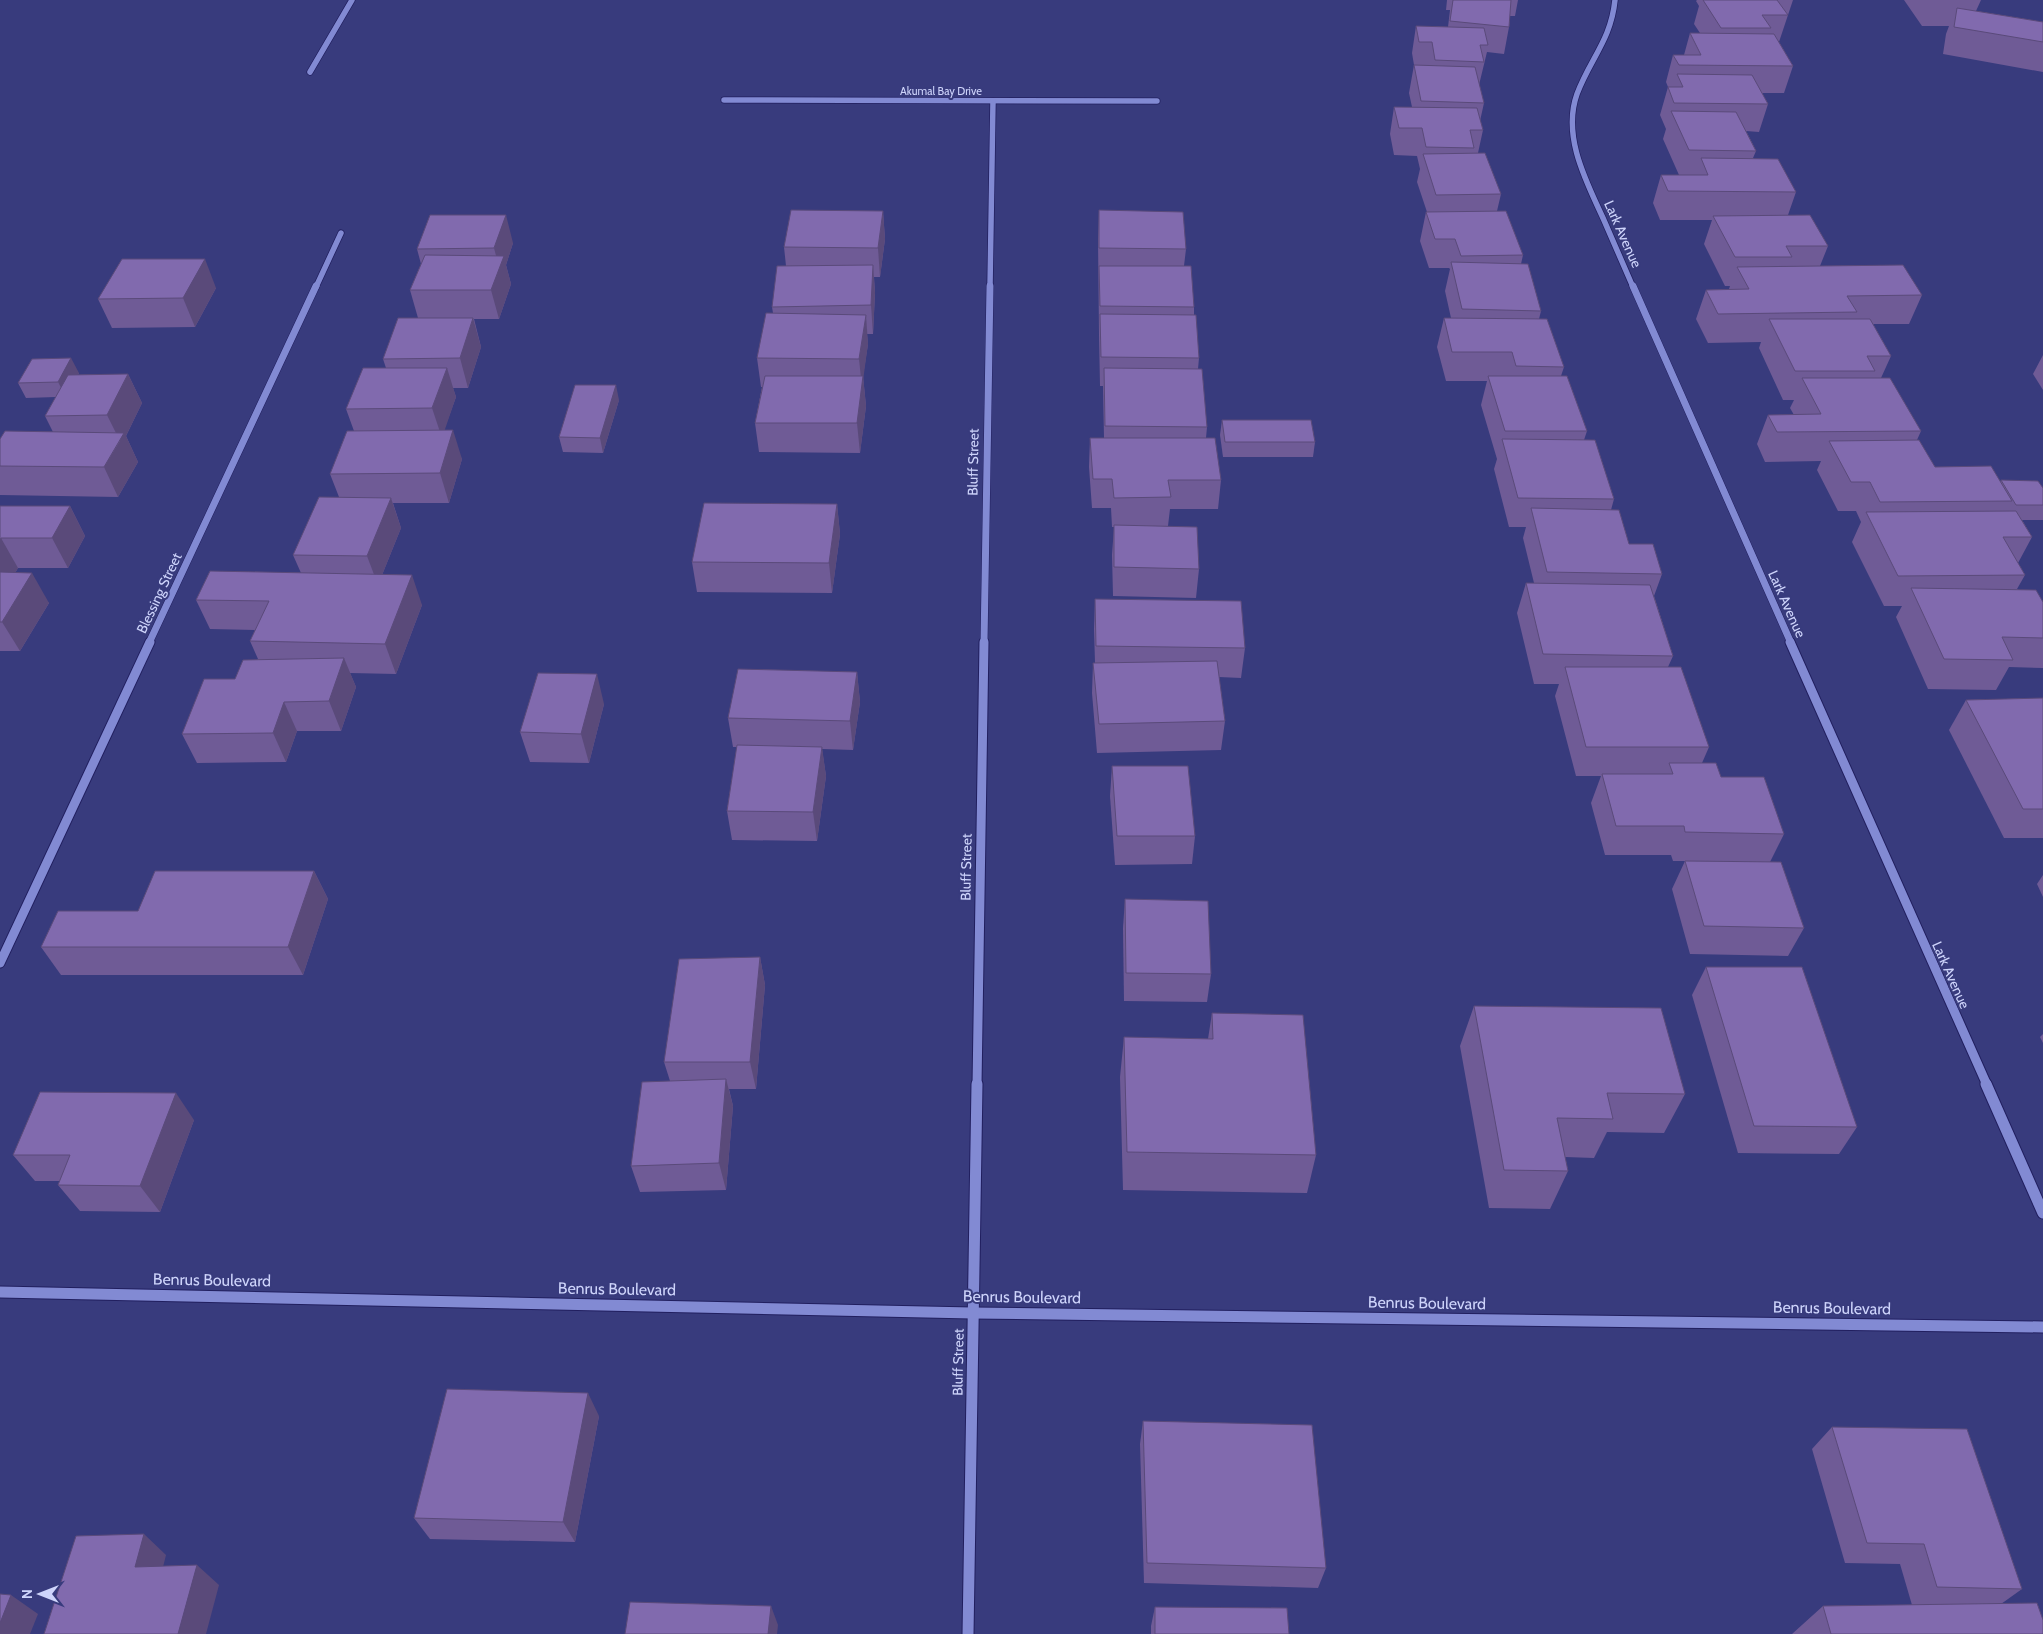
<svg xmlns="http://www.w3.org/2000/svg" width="2043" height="1634" viewBox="0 0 2043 1634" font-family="Cabin,sans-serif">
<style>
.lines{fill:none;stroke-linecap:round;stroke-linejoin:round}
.minor-far3-casing{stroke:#211f5f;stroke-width:7}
.minor-far2-casing{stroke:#211f5f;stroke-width:8}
.minor-far1-casing{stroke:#211f5f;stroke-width:11}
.minor-casing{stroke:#211f5f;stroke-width:13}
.minor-far3{stroke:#828ad3;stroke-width:5.5}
.minor-far2{stroke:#828ad3;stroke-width:7}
.minor-far1{stroke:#828ad3;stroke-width:9}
.minor{stroke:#828ad3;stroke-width:11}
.wall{fill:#6f5b96}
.shaded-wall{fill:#5a4a7a}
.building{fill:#816aae;stroke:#5a4a7a}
.labels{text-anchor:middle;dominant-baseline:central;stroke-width:4;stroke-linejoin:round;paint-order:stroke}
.far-street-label{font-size:11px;fill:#ced4fb;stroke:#383b7d}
.street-label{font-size:14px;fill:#ced4fb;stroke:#383b7d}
.near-street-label{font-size:16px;fill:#ced4fb;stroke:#383b7d}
</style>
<rect width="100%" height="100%" fill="#383b7d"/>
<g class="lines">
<g class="minor-far3-casing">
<g id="minor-far3">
<path d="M1615 0C1611 40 1590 59 1577 94 1562 136 1586 181 1603 218 1613 241 1623 264 1633 287"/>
<path d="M310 72 352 0"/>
<path d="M724 100 1157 101"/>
<path d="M316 287 341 233"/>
<path d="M990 287 993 101"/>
</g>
</g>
<g class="minor-far2-casing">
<g id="minor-far2">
<path d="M1633 286 1791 643"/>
<path d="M149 643 316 286"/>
<path d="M984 643 990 286"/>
</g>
</g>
<g class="minor-far1-casing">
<g id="minor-far1">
<path d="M1790 642 1987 1085"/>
<path d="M0 963 150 642"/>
<path d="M977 1085 984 642"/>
</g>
</g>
<g class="minor-casing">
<g id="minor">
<path d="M1986 1084 2043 1213"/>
<path d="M0 1292 972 1313 2043 1327"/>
<path d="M968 1634 977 1084"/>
</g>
</g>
<use href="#minor-far3" class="minor-far3"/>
<use href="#minor-far2" class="minor-far2"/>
<use href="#minor-far1" class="minor-far1"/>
<use href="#minor" class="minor"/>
</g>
<g class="wall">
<path d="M1447 0H1518L1515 16H1510L1509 27 1504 54 1487 52 1479 85 1484 103 1480 121 1483 130 1478 153 1501 194 1497 211 1523 255 1521 264 1541 311 1539 319 1564 367 1561 376 1587 431 1584 440 1614 499 1611 510 1629 544 1662 574 1654 596 1673 656 1668 667 1709 747 1702 763 1721 777 1784 834 1770 862 1804 928 1788 956 1690 954 1672 889 1685 861H1673L1671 855H1605L1591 803 1601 776H1576L1555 696 1559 684H1534L1517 613 1526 583H1534L1523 538 1526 527H1509L1494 469 1497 459 1481 405 1487 381H1446L1437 347 1444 318H1451L1445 291 1450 269 1449 268H1429L1420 241 1426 212H1427L1417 182 1420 169 1417 156 1394 155 1390 134 1394 107H1412L1409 93 1414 65 1412 53 1416 26 1448 27 1450 10H1446Z"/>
<path d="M1697 0H1793L1779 42 1793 66 1784 93H1762L1768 104 1759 132 1746 131 1756 151 1753 158 1796 192 1788 215 1828 246 1820 266 1922 295 1909 324H1873L1891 356 1881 378 1921 431 1917 440 1935 467 2000 482 2001 480 2043 488V520H2022L2032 537 2018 563 2025 575 2017 589 2043 602V668L2009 667 1996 690 1928 689 1896 617 1902 606H1884L1852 542 1861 522 1856 511H1838L1817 470 1821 461 1765 462 1757 444 1768 415H1794L1790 408 1794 400H1783L1759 348 1761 342 1708 343 1696 319 1706 290 1729 289 1730 286H1725L1704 244 1712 220H1660L1653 203 1661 175H1679L1663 139 1666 129 1660 115 1668 87 1666 82 1673 55H1684L1690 33H1700L1694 24 1699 6 1696 1Z"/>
<path d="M1904 0H1981L1976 11 2043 22V72L1943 54 1946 34 1949 26H1922Z"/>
<path d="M1099 210 1186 249 1184 266 1194 307V315L1199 358 1198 369 1207 427 1206 438 1221 480 1218 509H1170L1168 526 1199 569 1196 598 1113 596 1112 555 1114 527H1112L1111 508H1092L1089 467 1090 438H1104L1103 386H1100L1099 335 1098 239Z"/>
<path d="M883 211 885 239 880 277H874L875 293 873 334H867L868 344 863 376 866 406 860 453 759 452 755 423 762 387H761L757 358 773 313 772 307 786 266 784 247Z"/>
<path d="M513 243 506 265 511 284 499 319H474L481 347 468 388H453L456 397 444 430 462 459 449 503H393L401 528 382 575 422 605 396 674 350 673 356 687 341 731H297L286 762 197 763 182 734 235 679 258 659 250 641 255 630 210 629 196 600 301 573 293 555 339 497 330 474 354 431 346 409 386 368 383 359 418 318 410 290 421 264 417 249Z"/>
<path d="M216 288 195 327 112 328 98 299Z"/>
<path d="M2043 355V390L2033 374Z"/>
<path d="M79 373 78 375 128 374 142 403 126 436 138 462 118 497 0 495V439L53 432 45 416 56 397 26 398 18 383Z"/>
<path d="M619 400 603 453 563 452 559 437Z"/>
<path d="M1222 420 1315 442 1313 457H1223L1220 435Z"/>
<path d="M837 504 840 534 832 593 697 592 692 562Z"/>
<path d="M0 506H70L85 536 68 568H18L15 573 49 603 20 651H0Z"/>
<path d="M1095 599 1245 648 1241 678 1219 677 1225 721 1221 750 1097 753 1092 693 1093 663H1095L1094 629Z"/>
<path d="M857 672 860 702 853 750 822 749 826 776 817 841 732 840 727 811 737 747H733L728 718Z"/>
<path d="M2043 698V838H2004L1949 730 1966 700Z"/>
<path d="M604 704 589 763 530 762 520 732Z"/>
<path d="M1112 766 1195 836 1192 864 1115 865 1110 796Z"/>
<path d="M314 871 328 899 303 975H61L41 947 138 911Z"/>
<path d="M2043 875V897L2037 884Z"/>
<path d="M1125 899 1211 974 1207 1002 1124 1001 1123 928Z"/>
<path d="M760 957 765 985 756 1089H729L733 1106 726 1190 640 1192 631 1166 670 1081 664 1062Z"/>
<path d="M1706 967 1857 1127 1839 1154 1738 1153 1692 995Z"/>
<path d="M1474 1006 1685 1094 1664 1133 1607 1132 1594 1158 1565 1157 1568 1171 1550 1209 1489 1208 1460 1046Z"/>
<path d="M1212 1013 1316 1155 1307 1193 1123 1190 1120 1077 1124 1037 1208 1039Z"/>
<path d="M2043 1034V1043L2040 1037Z"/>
<path d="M194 1120 160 1212 80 1211 58 1185 60 1181H35L13 1155Z"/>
<path d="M599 1416 575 1542 430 1539 414 1518Z"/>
<path d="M1143 1421 1326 1568 1318 1588 1144 1583 1140 1444Z"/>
<path d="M1832 1427 2022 1589 2001 1604 2043 1634H1792L1823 1606 1912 1605 1900 1564 1845 1563 1812 1449Z"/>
<path d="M1155 1607 1289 1634H1151V1626Z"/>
</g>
<g class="shaded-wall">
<path d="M883 211 885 239 880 277 878 248Z"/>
<path d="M506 215 513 243 506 265 511 284 499 319 491 290 499 267 494 248Z"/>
<path d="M205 259 216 288 195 327 183 298Z"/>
<path d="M873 265 875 293 873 334 871 305Z"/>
<path d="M866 315 868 344 862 388 859 359Z"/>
<path d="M473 318 481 347 468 388 460 358Z"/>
<path d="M71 358 79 373 66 397 58 382Z"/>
<path d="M447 368 456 397 442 438 432 408Z"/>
<path d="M128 374 142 403 126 436 138 462 118 497 104 467 120 441 107 415Z"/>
<path d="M863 376 866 406 860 453 857 423Z"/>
<path d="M616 385 619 400 603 453 600 438Z"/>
<path d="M453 430 462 459 449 503 440 473Z"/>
<path d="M391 498 401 528 378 585 367 556Z"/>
<path d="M837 504 840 534 832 593 829 563Z"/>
<path d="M70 506 85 536 68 568 52 538Z"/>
<path d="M1 538 18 568 7 587 0 575V540Z"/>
<path d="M32 573 49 603 20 651 2 622Z"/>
<path d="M412 575 422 605 396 674 385 644Z"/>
<path d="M344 658 356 687 341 731 329 701Z"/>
<path d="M857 672 860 702 853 750 850 721Z"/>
<path d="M597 674 604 704 589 763 581 734Z"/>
<path d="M284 702 297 731 286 762 273 733Z"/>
<path d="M822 747 826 776 817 841 813 812Z"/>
<path d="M314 871 328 899 303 975 288 947Z"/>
<path d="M760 957 765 985 756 1089 750 1062Z"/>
<path d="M726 1079 733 1106 726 1190 719 1163Z"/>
<path d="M176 1093 194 1120 160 1212 140 1186Z"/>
<path d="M588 1393 599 1416 575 1542 563 1522Z"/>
<path d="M144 1534 166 1555 158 1587 135 1567Z"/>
<path d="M197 1565 219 1585 206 1634H178Z"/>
<path d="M11 1595 38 1614 30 1634H0V1623Z"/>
<path d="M771 1606 778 1625 777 1634H768Z"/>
</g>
<g class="building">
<path d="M1453 0H1511L1509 27 1450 21Z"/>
<path d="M1703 0H1777L1788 15H1762L1771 28H1721Z"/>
<path d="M1957 8 2043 22V42L1954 27Z"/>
<path d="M1416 26 1484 28 1488 45H1480L1484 62 1435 60 1432 42H1419Z"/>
<path d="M1690 33 1774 34 1793 66 1679 65 1673 55H1701Z"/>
<path d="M1414 65 1475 67 1484 103 1421 101Z"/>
<path d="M1677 74 1752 75 1768 104 1674 103 1668 87H1683Z"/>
<path d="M1394 107 1477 108 1483 130H1470L1474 148 1426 147 1422 128H1399Z"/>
<path d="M1671 111 1736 112 1756 151 1689 150Z"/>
<path d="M1485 153 1501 194 1436 195 1423 154Z"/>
<path d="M1701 158 1778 159 1796 192 1668 191 1661 175H1708Z"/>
<path d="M791 210 883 211 878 248 784 247Z"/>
<path d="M1099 210 1183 212 1186 249 1099 248Z"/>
<path d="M1506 211 1523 255 1461 256 1455 239H1435L1426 212Z"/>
<path d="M430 215H506L494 248 417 249Z"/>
<path d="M1810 215 1828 246H1786L1792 257H1735L1713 216Z"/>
<path d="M425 255 504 256 491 290H410Z"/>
<path d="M122 259H205L183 298 98 299Z"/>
<path d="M1451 262 1528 264 1541 311 1462 309Z"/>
<path d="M873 265 871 305 772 307 777 266Z"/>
<path d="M1903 265 1922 295 1847 296 1857 312 1718 314 1706 290 1749 289 1737 267Z"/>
<path d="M1099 266H1191L1194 307 1100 306Z"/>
<path d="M766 313 866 315 859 359 757 358Z"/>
<path d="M1100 314 1196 315 1199 358 1101 357Z"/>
<path d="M398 318H473L460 358 383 359Z"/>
<path d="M1444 318 1547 319 1564 367 1516 366 1512 352H1452Z"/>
<path d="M1769 319H1870L1891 356H1867L1875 371H1795Z"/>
<path d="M71 358 58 382 18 383 32 359Z"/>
<path d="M363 368H447L432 408 346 409Z"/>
<path d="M1104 368 1202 369 1207 427 1105 426Z"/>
<path d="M128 374 107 415 45 416 68 375Z"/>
<path d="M765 376H863L857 423H755Z"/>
<path d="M1488 376H1567L1587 431H1505Z"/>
<path d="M1802 378H1890L1921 431 1777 432 1768 415 1821 414Z"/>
<path d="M575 385H616L600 438 559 437Z"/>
<path d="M1222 420H1311L1315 442H1225Z"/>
<path d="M453 430 440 473 330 474 347 431Z"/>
<path d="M5 431 124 433 104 467 0 466V439Z"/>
<path d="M1090 438H1215L1221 480H1168L1171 497 1114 498 1112 479H1093Z"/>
<path d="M1502 439 1595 440 1614 499 1518 498Z"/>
<path d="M1919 440 1935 467 1991 466 2012 501 1880 502 1870 482H1851L1829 441Z"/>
<path d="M2001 480 2038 481 2043 488V505H2016Z"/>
<path d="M319 497 391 498 367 556 293 555Z"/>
<path d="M704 503 837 504 829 563 692 562Z"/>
<path d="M0 506H70L52 538H1L0 540Z"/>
<path d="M1531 508 1619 510 1629 544H1653L1662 574 1547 572Z"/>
<path d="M2016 511 2032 537H2003L2025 575 1898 576 1866 512Z"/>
<path d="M1114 525 1197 527 1199 569 1114 567Z"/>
<path d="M210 571 412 575 385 644 250 641 269 601 196 600Z"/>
<path d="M0 572 32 573 2 622H0Z"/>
<path d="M1526 583 1650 585 1673 656 1543 654Z"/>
<path d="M1911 588 2036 590 2043 602V638L2002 637 2013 660 1944 659Z"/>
<path d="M1095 599 1241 601 1245 648 1096 646Z"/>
<path d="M344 658 329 701 284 702 273 733 182 734 204 679H235L243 660Z"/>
<path d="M1217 661 1225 721 1099 724 1093 663Z"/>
<path d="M1565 667H1681L1709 747H1586Z"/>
<path d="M738 669 857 672 850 721 728 718Z"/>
<path d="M538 673 597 674 581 734 520 732Z"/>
<path d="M2043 698V809H2023L1966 700Z"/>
<path d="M737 745 822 747 813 812 727 811Z"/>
<path d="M1669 763H1716L1721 777H1764L1784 834 1685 832 1684 826H1616L1602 774H1673Z"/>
<path d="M1112 766H1188L1195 836H1117Z"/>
<path d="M1685 861 1781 862 1804 928 1704 926Z"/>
<path d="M155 871H314L288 947H41L58 911H138Z"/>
<path d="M1125 899 1208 901 1211 974 1126 973Z"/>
<path d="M760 957 750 1062H664L679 959Z"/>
<path d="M1706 967H1802L1857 1127 1754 1126Z"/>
<path d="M1474 1006 1661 1008 1685 1094 1607 1093 1613 1119 1557 1118 1568 1171 1504 1170Z"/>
<path d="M1212 1013 1303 1015 1316 1155 1127 1152 1124 1037 1213 1039Z"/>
<path d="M726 1079 719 1163 631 1166 642 1082Z"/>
<path d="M40 1092 176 1093 140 1186 58 1185 70 1155H13Z"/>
<path d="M447 1389 588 1393 563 1522 414 1518Z"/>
<path d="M1143 1421 1312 1425 1326 1568 1147 1563Z"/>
<path d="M1832 1427 1967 1429 2022 1589 1937 1587 1924 1544 1867 1543Z"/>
<path d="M144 1534 135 1567 197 1565 178 1634H44L76 1536Z"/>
<path d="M0 1594 11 1595 0 1623Z"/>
<path d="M630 1602 771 1606 768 1634H625Z"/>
<path d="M2037 1603 2043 1620V1634H1831L1823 1606Z"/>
<path d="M1155 1607 1287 1608 1289 1634H1155Z"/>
</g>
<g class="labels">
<g class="far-street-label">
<text x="941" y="91">Akumal Bay Drive</text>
</g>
<g class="street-label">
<text transform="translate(1623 234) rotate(66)">Lark Avenue</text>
<text transform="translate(973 462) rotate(-89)">Bluff Street</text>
<text transform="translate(159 593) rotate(-65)">Blessing Street</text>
<text transform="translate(1787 604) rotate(66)">Lark Avenue</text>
<text transform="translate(966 867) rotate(-89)">Bluff Street</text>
<text transform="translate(1951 975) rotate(66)">Lark Avenue</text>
<text transform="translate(958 1362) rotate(-89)">Bluff Street</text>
</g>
<g class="near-street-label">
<text transform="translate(212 1280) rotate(1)">Benrus Boulevard</text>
<text transform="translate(617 1289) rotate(1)">Benrus Boulevard</text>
<text transform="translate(1022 1297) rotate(1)">Benrus Boulevard</text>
<text transform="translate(1427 1303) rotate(1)">Benrus Boulevard</text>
<text transform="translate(1832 1308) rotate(1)">Benrus Boulevard</text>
</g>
</g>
<g transform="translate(40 1594) rotate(270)" stroke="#383b7d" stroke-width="4" paint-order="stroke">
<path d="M0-4L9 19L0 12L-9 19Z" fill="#ced4fb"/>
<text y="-8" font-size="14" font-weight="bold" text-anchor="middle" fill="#ced4fb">N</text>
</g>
</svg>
